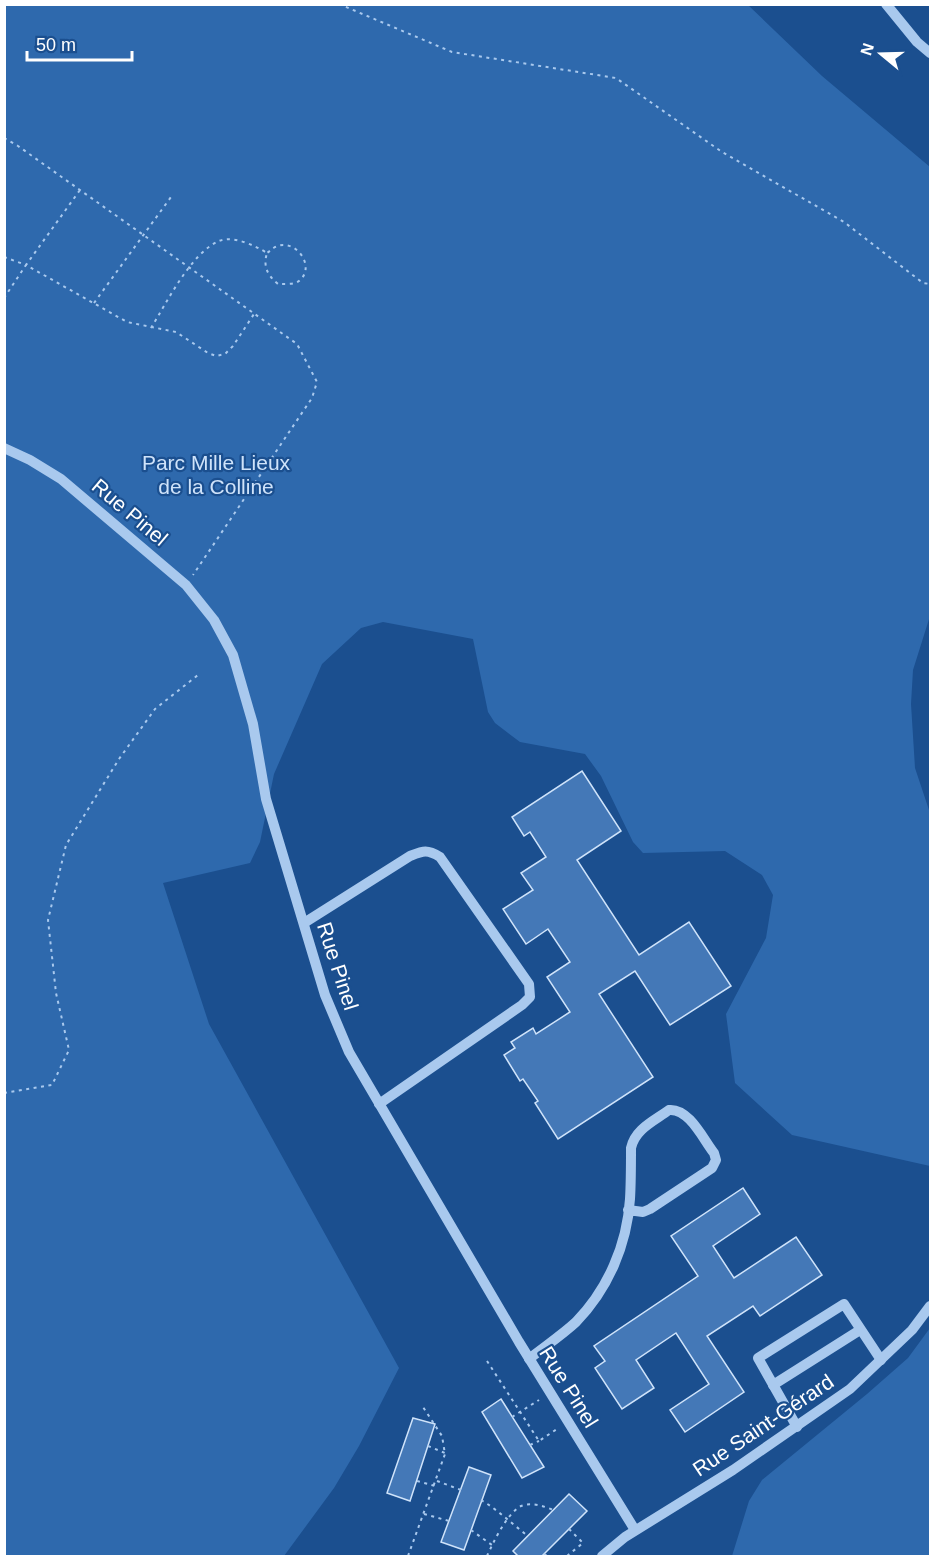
<svg xmlns="http://www.w3.org/2000/svg" width="935" height="1561" viewBox="0 0 935 1561" font-family="Arial,sans-serif">
<style>
.green{fill:#2e69ad}
.building{fill:#4478b7;stroke:#cfe3fa;stroke-width:1.5}
.lines{fill:none;stroke-linecap:round;stroke-linejoin:round}
.path{stroke:#a9c9ee;stroke-width:2;stroke-dasharray:3 4.5;stroke-linecap:butt}
.minor{stroke:#a9c9ee;stroke-width:10}
.labels{text-anchor:middle;dominant-baseline:central;stroke-width:4.5;stroke-linejoin:round;paint-order:stroke}
.park-label{font-size:21px;fill:#cfe3fa;stroke:#1b4f8f}
.street-label{font-size:21px;fill:#fff;stroke:#1b4f8f}
</style>
<rect width="100%" height="100%" fill="#1b4f8f"/>
<g class="green">
<path d="M5 5H748L822 76 930 167V616L913 670 911 704 915 768 930 813V1166L792 1135 735 1083 726 1014 766 938 773 895 762 875 725 851 643 853 633 842 601 776 585 754 520 742 495 723 488 712 473 639 383 622 361 628 322 664 274 774 260 842 250 863 163 883 209 1024 399 1368 359 1446 334 1488 284 1556H5Z"/>
<path d="M930 1328V1556H732L749 1501 762 1480 867 1394 908 1358Z"/>
</g>
<g class="building">
<path d="M582 771 621 831 577 860 639 955 689 922 731 986 670 1025 635 971 599 994 653 1077 558 1139 535 1103 538 1101 523 1079 520 1081 504 1055 515 1048 511 1042 533 1028 536 1034 570 1012 547 977 570 962 548 929 526 944 503 909 533 890 521 873 546 857 530 832 524 836 512 817Z"/>
<path d="M743 1188 760 1214 713 1246 734 1278 796 1237 822 1275 760 1316 753 1306 707 1336 744 1392 685 1432 670 1410 709 1384 676 1333 636 1360 654 1388 622 1409 595 1368 605 1361 594 1346 698 1276 671 1236Z"/>
<path d="M501 1399 544 1467 522 1478 482 1412Z"/>
<path d="M413 1418 435 1424 410 1501 387 1493Z"/>
<path d="M469 1467 491 1475 464 1550 441 1542Z"/>
<path d="M569 1494 587 1511 541 1557H519L513 1551Z"/>
</g>
<g class="lines">
<g class="path">
<path d="M339 4 452 52 616 78 722 152 844 222 923 283 930 284"/>
<path d="M4 138 18 146 297 344 317 382 312 398 193 575"/>
<path d="M4 257 26 265 80 190"/>
<path d="M4 298 26 265 127 322 176 332 208 353 216 356 225 354 233 346 254 314"/>
<path d="M94 303 171 197"/>
<path d="M151 328C167 302 191 253 219 241 233 235 256 246 267 253 263 266 267 275 278 284 285 284 295 285 300 280 316 266 295 237 275 247 272 249 270 251 267 253"/>
<path d="M4 1093 52 1085 69 1050 56 993 48 920 66 845 119 759 155 709 198 675"/>
<path d="M487 1361 539 1441 557 1429"/>
<path d="M512 1417 539 1400"/>
<path d="M530 1445 539 1441"/>
<path d="M428 1446 445 1453"/>
<path d="M417 1481 435 1486"/>
<path d="M437 1481 461 1490"/>
<path d="M481 1500C498 1510 512 1524 528 1536"/>
<path d="M424 1514 449 1521"/>
<path d="M471 1530 492 1545"/>
<path d="M544 1554 547 1556"/>
<path d="M408 1556 445 1454 442 1436 421 1404"/>
<path d="M487 1556C493 1543 507 1513 521 1506 531 1502 544 1506 553 1510"/>
<path d="M567 1556 583 1543 569 1529"/>
</g>
<g class="minor">
<path d="M886 4 917 42 930 53"/>
<path d="M4 448 30 460 61 479 186 585 214 620 233 655 253 724 266 799 325 995 349 1052 519 1342 635 1530"/>
<path d="M304 923 410 856C423 851 427 849 440 857L529 984 530 997 522 1005 379 1104"/>
<path d="M529 1359C544 1347 562 1335 576 1322 608 1289 627 1245 630 1199 631 1182 631 1165 631 1148 635 1129 654 1121 669 1110 689 1108 703 1139 714 1153L716 1160 712 1168 650 1209 643 1212 628 1210"/>
<path d="M773 1385 860 1330"/>
<path d="M797 1427 758 1358 844 1304 881 1360"/>
<path d="M602 1556 625 1537 733 1470 850 1389 912 1330 930 1306"/>
</g>
</g>
<g class="labels">
<g class="park-label">
<text x="216" y="462">Parc Mille Lieux<tspan x="216" dy="24">de la Colline</tspan></text>
</g>
<g class="street-label">
<text transform="translate(130 512) rotate(40)">Rue Pinel</text>
<text transform="translate(338 966) rotate(72)">Rue Pinel</text>
<text transform="translate(569 1387) rotate(58)">Rue Pinel</text>
<text transform="translate(763 1425) rotate(-34)">Rue Saint-Gérard</text>
</g>
</g>
<rect width="935" height="1561" fill="none" stroke="#ffffff" stroke-width="12"/>
<g transform="translate(881 54) rotate(289)" stroke="#1b4f8f" stroke-width="4.5" paint-order="stroke">
<path d="M0-4.5L10 22L0 15L-10 22Z" fill="#ffffff"/>
<text y="-9" font-size="16" font-weight="bold" text-anchor="middle" fill="#ffffff">N</text>
</g>
<path d="M27 51v9h105v-9" fill="none" stroke="#ffffff" stroke-width="3"/>
<text x="36" y="51" font-size="18" fill="#ffffff" stroke="#1b4f8f" stroke-width="4.5" paint-order="stroke">50 m</text>
</svg>
